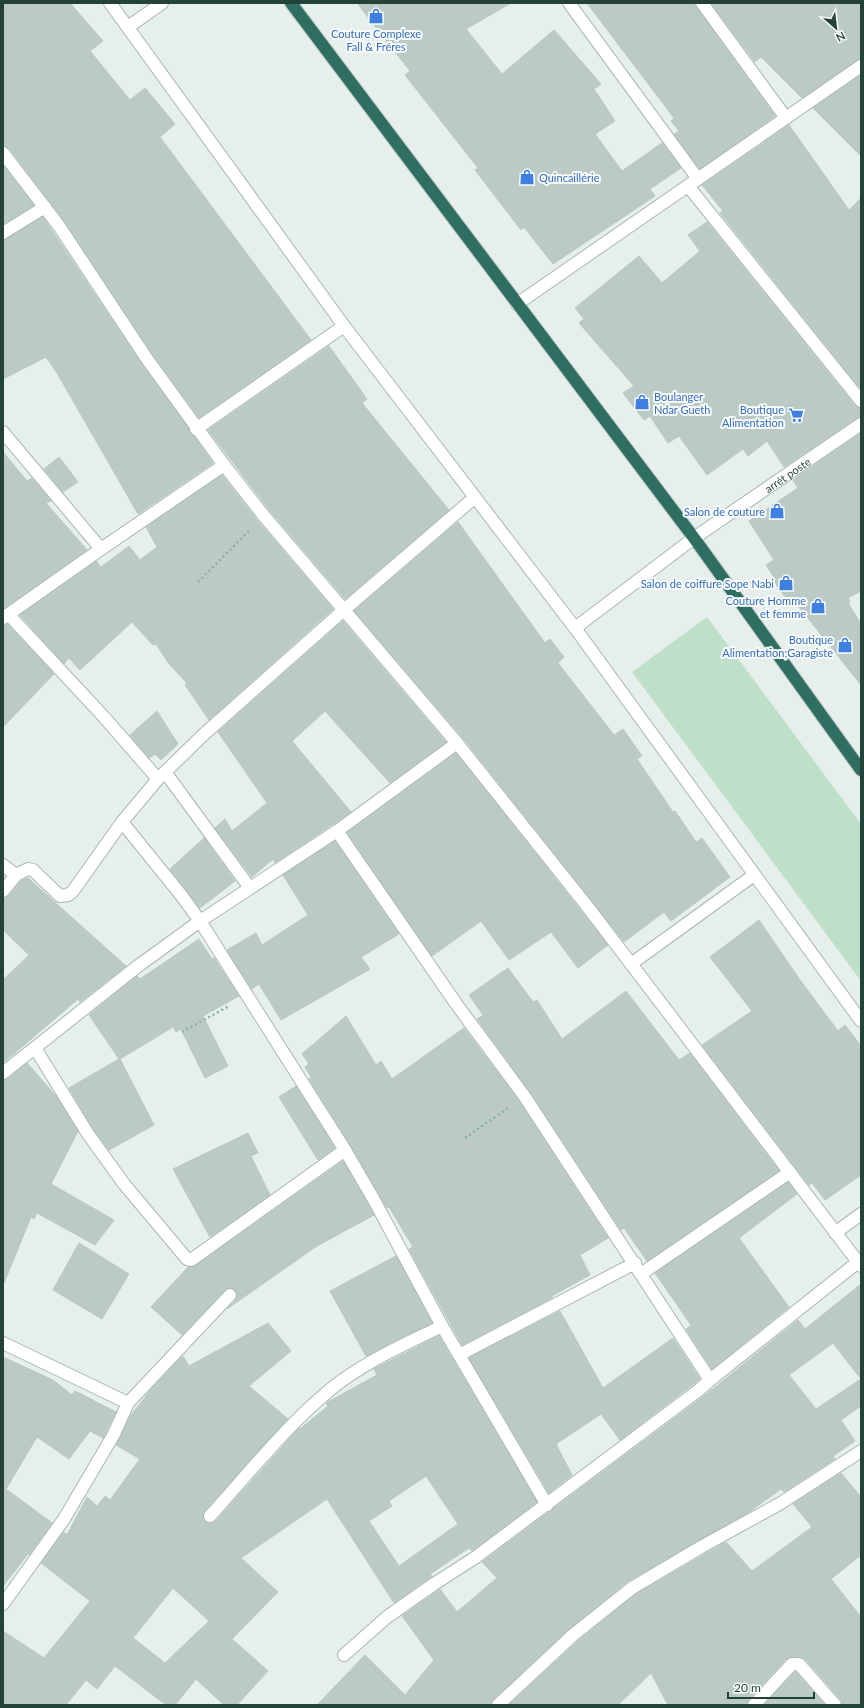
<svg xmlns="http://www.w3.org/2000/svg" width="864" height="1708" viewBox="0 0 864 1708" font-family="Lato,sans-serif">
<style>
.green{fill:#bfe0c8}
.building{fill:#bbcac4;stroke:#b8c9c2;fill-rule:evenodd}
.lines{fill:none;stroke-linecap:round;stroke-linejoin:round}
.street-casing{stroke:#a8b8b2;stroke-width:14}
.highway-casing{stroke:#c2cac8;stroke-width:14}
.path{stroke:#86b3a5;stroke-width:2.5;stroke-dasharray:2 3;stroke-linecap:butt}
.street{stroke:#fff;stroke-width:12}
.highway{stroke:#2f6f62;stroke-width:12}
.labels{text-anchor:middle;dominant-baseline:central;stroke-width:4;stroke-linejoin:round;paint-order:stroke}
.shop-label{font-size:11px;fill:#366cbe;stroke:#f7fbf9;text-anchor:end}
.street-label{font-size:11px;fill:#24423a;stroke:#f7fbf9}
</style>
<rect width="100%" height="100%" fill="#e6efeb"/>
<path class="green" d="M707 617 861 824V981L632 672Z"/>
<g class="building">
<path d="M3 3H70L103 41 90 51 130 100 145 88 175 124 160 137 311 340 199 418 153 355 65 222 9 148 3 146Z"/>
<path d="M357 3H511L466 29 502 74 554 30 601 84 594 89 615 121 595 134 622 171 662 143 681 168 650 189 655 196 553 264 524 227 521 230 475 170 478 168 405 75 410 71Z"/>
<path d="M587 3H695L696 7 775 116 700 169 674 134 679 131 671 121 674 118Z"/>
<path d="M711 3H861V59L857 60 802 98 761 57 755 62Z"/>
<path d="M861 75V156L813 108Z"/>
<path d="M789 125 849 210 861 198V389L720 213 723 211 702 185Z"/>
<path d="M3 165 34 205 3 224Z"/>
<path d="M43 217 141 363 189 429 190 434 194 436 213 463 138 514 57 373 46 357 3 379V240Z"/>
<path d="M707 222 855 406 861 408V417L857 418 784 467 767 441 748 456 743 449 707 475 679 436 668 443 650 416 644 420 623 393 634 386 579 323 584 319 575 308 639 256 662 283 700 251 688 235Z"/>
<path d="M329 346 367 399 362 403 449 510 345 599 270 511 208 430Z"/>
<path d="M861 433V591L848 598 850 602 848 603 861 624V685L792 598 787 600 772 578 774 577 766 565 774 560 749 521 798 488 793 480Z"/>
<path d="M3 452 27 481 32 478 51 501 46 503 87 550 3 609Z"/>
<path d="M59 457 78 482 63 492 44 469Z"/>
<path d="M222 475 258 521 333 609 209 720 185 685 187 683 169 664 156 644 153 645 132 622 80 670 69 658 64 664 20 615 96 561 101 567 129 546 140 560 157 547 146 527Z"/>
<path d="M458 522 545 643 550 639 564 657 558 663 614 735 623 729 642 756 637 759 673 812 675 811 696 842 702 838 730 877 671 921 664 912 624 942 463 738 354 611Z"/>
<path d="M343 621 446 742 390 783 325 711 292 741 351 812 275 863 273 859 252 877 215 828 225 819 232 831 267 803 218 732Z"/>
<path d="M7 624 54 674 3 727V625Z"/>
<path d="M157 711 178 744 161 760 155 754 149 758 130 735Z"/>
<path d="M456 753 608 945 578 968 551 932 509 960 481 921 432 956 347 833Z"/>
<path d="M204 838 235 881 200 908 170 869Z"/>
<path d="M335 841 399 934 361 957 370 969 281 1020 259 984 252 989 227 950 256 933 262 945 308 915 283 875Z"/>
<path d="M28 878 126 966 80 1002 78 999 3 1063V980L29 955 3 930V898L9 896 21 881Z"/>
<path d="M759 920 800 980 838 1031 845 1025 861 1046V1175L825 1200 812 1183 809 1185 702 1045 752 1011 710 957Z"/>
<path d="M199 939 212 959 214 958 239 996 203 1016 228 1066 205 1078 181 1029 176 1032 173 1027 120 1059 154 1125 109 1150 94 1130 69 1088 119 1059 89 1015 137 976 140 979Z"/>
<path d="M508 968 533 1002 537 1000 562 1039 626 991 679 1060 690 1053 779 1171 647 1261 624 1228 621 1230 531 1093 477 1019 483 1015 469 995Z"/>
<path d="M346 1016 376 1065 381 1061 392 1079 464 1028 519 1101 608 1238 580 1255 590 1275 552 1296V1298L462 1345 409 1249 413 1247 389 1207 387 1208 351 1146 309 1079 311 1077 305 1067 309 1064 302 1054Z"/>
<path d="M27 1063 56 1096 78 1131 51 1184 114 1220 95 1245 37 1213 34 1219 31 1217 4 1283 3 1080 8 1079Z"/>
<path d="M296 1086 335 1148 318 1160 279 1097Z"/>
<path d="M248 1133 258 1153 251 1156 270 1195 210 1237 173 1169Z"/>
<path d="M343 1161 374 1215 317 1246 227 1309 236 1300 237 1293 232 1288 225 1290 182 1335 151 1307 188 1267 195 1266Z"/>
<path d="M788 1182 797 1194 739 1238 789 1307 712 1369 686 1329 691 1325 655 1273Z"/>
<path d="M79 1243 129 1274 102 1319 53 1290Z"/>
<path d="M396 1256 432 1323 366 1356 330 1291Z"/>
<path d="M861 1284V1379L833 1343 789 1375 816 1409 861 1379V1406L841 1420 855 1441 833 1456 835 1459 784 1492 781 1489 749 1512 627 1582 568 1630 493 1700 491 1705H317L365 1655 405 1695 434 1660 402 1616 440 1589 457 1612 497 1578 482 1562 704 1396 798 1320 805 1329Z"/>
<path d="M560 1311 603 1388 673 1338 700 1379 620 1440 601 1414 556 1444 572 1475 549 1493 469 1358Z"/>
<path d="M268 1323 291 1351 249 1386 288 1419 204 1511 203 1518 205 1522 212 1523 216 1521 289 1439 299 1428 300 1429 328 1406 326 1403 377 1375 374 1369 439 1336 537 1502 472 1551 469 1548 430 1574 432 1576 394 1603 327 1499 241 1558 278 1592 232 1639 268 1671 237 1705H224L196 1679 175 1705H166L115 1666 97 1689 86 1680 66 1705H3V1631L44 1658 90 1601 41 1563 64 1532 67 1535 87 1497 97 1506 105 1496 110 1500 140 1459 116 1445 131 1415 154 1386 183 1356 189 1366ZM426 1476 458 1524 399 1566 369 1521 392 1506 389 1501ZM173 1588 209 1621 165 1663 133 1638Z"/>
<path d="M3 1357 53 1380 72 1395 75 1391 116 1412 103 1438 90 1431 69 1459 37 1437 6 1489 52 1523 29 1555 28 1554 3 1586Z"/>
<path d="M841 1473 861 1497V1555L831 1579 861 1617V1705H842L841 1700 805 1659 799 1656 792 1657 786 1659 748 1700 747 1705H668L651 1673 618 1705H509L578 1641 636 1594 705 1554 726 1542 752 1571 812 1527 793 1504Z"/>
<path d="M796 1672 825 1705H764L795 1672Z"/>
</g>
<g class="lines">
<g class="street-casing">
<g id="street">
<path d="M110 3 344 326 575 628 861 1021"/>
<path d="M569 3 698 179"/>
<path d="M702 3 786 118"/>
<path d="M128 27 162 3"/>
<path d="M3 153 59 226 147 359 224 465 264 516 457 743 587 906 861 1266"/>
<path d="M688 186 861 401"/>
<path d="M3 233 45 207"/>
<path d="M517 304 861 66"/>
<path d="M196 429 344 326"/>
<path d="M3 432 101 549"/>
<path d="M9 615 104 717 158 779"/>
<path d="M3 618 101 549 224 465"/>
<path id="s1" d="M575 628 694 538 861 424"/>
<path d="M165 772 250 888"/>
<path d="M122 822 181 895 200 921 345 1150 374 1200 442 1326 547 1505"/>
<path d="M337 831 457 1005 525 1097 710 1380"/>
<path d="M3 865 16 875"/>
<path d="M3 891 16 875 28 869 33 870 60 896 68 895 73 891 122 822 158 779 202 736 345 609 474 498"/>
<path d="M631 964 754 875"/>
<path d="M35 1048 88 1134 124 1184 187 1259 191 1260 345 1150"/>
<path d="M3 1073 138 966 200 921 337 831 457 743"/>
<path d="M835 1233 861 1214"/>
<path d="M641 1274 790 1172"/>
<path d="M3 1343 128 1403"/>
<path d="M459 1355 635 1263"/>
<path d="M210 1516C249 1473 286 1426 331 1389 364 1362 404 1345 442 1326"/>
<path d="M3 1604 64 1519 114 1434 128 1403 230 1295"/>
<path d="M344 1655 387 1617 434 1584 476 1557 699 1390 710 1380 858 1262"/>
<path d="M498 1705 573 1635 632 1588 701 1547 781 1503 861 1451"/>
<path d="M754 1705 792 1664H799L835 1705"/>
</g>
</g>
<g class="highway-casing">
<path id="highway" d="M291 3 694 538 861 770"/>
</g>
<g class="path">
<path d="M198 582 249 531"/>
<path d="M182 1032 229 1006"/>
<path d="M465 1138 508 1108"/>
</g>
<use href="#street" class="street"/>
<use href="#highway" class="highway"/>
</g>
<defs>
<g id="shop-bare" transform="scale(1.2)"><path d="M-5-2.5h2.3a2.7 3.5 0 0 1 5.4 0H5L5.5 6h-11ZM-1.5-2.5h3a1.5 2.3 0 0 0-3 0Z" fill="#3f7fe0" stroke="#f7fbf9" stroke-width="2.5" paint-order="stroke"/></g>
<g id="supermarket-bare" transform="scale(1.2)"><path d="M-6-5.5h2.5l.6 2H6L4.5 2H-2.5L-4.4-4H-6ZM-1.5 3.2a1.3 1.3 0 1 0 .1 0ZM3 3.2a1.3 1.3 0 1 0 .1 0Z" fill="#3f7fe0" stroke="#f7fbf9" stroke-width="2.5" paint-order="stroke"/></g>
</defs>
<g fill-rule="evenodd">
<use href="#shop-bare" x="376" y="16"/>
<use href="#shop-bare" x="527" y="177"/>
<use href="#shop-bare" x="642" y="402"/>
<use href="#supermarket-bare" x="796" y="415"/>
<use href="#shop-bare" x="777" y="511"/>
<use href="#shop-bare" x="786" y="583"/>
<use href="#shop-bare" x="818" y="606"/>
<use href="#shop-bare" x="845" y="645"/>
</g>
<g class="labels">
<g class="shop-label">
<text x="376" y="33" text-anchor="middle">Couture Complexe<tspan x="376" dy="13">Fall &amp; Fréres</tspan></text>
<text x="539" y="177" text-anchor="start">Quincaillérie</text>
<text x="654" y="396" text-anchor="start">Boulanger<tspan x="654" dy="13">Ndar Gueth</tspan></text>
<text x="784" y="409">Boutique<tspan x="784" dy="13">Alimentation</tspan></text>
<text x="765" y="511">Salon de couture</text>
<text x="774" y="583">Salon de coiffure Sope Nabi</text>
<text x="806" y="600">Couture Homme<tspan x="806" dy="13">et femme</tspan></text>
<text x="833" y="639">Boutique<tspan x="833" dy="13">Alimentation;Garagiste</tspan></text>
</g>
<g class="street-label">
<text stroke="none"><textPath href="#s1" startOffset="262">arrét poste</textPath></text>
</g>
</g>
<rect width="864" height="1708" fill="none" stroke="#24423a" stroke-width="8"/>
<g transform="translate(836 28) rotate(152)" stroke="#f7fbf9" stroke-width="3" paint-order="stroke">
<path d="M0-3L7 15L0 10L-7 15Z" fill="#24423a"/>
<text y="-6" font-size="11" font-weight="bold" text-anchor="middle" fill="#24423a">N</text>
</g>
<path d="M728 1692v6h86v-6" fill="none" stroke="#24423a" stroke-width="2"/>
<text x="734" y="1692" font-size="12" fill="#24423a" stroke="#f7fbf9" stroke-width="3" paint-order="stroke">20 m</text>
</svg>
